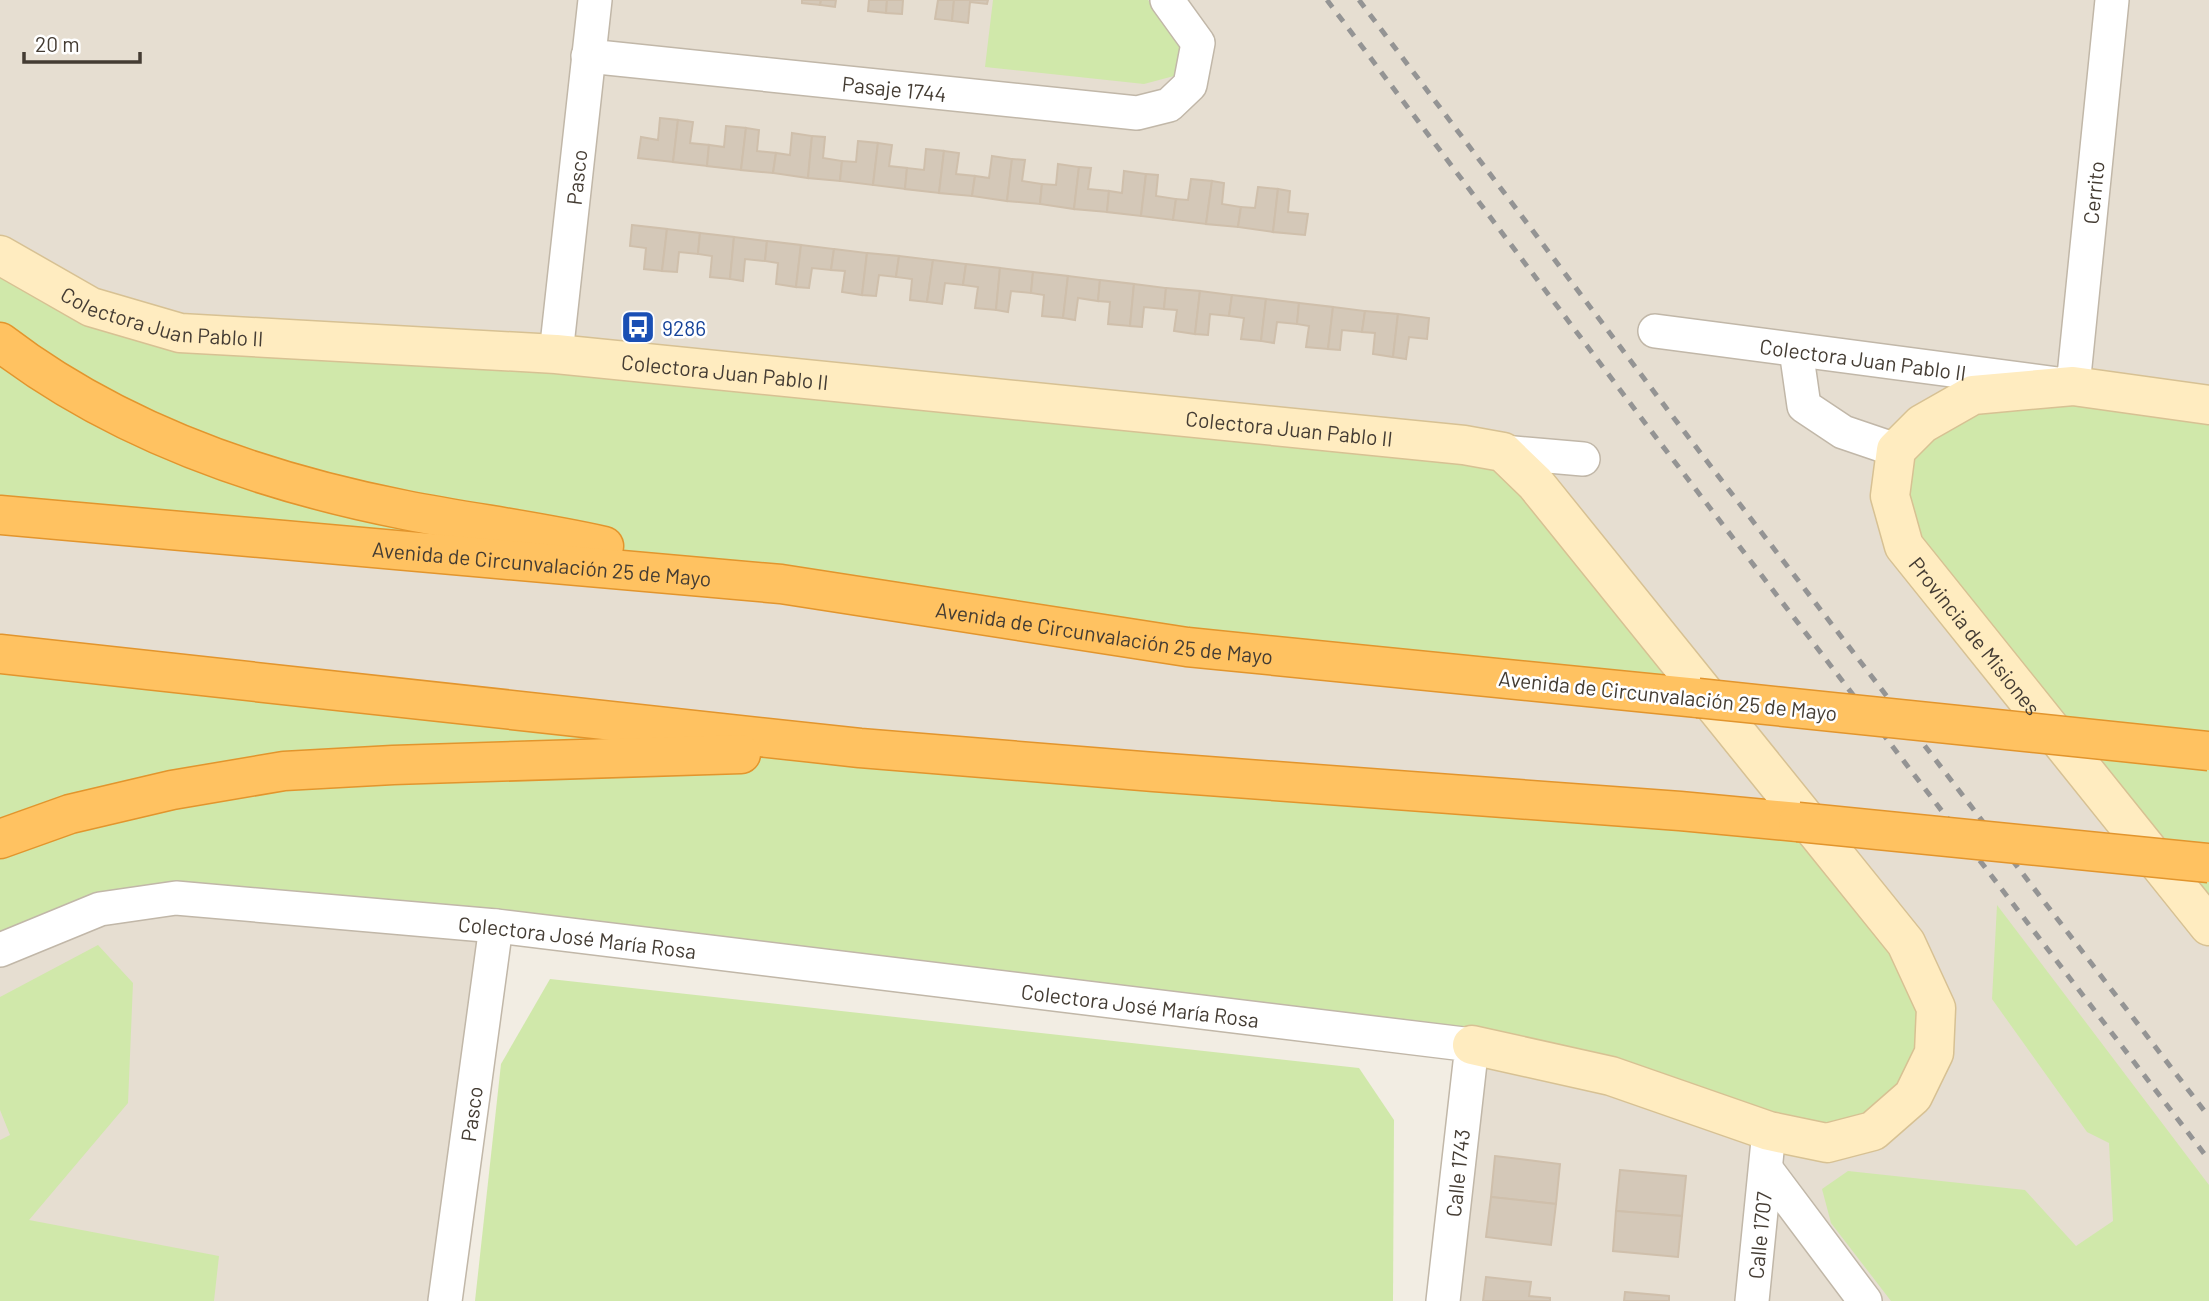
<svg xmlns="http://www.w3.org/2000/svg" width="2209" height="1301" viewBox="0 0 2209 1301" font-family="Barlow,sans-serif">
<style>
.residential{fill:#e6ded1}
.green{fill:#d0e8aa}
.building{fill:#d4c8b8;stroke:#cfbfab;stroke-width:2}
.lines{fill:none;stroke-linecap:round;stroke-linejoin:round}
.street-casing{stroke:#c1b7a8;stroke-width:36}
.secondary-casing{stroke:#d7c193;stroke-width:41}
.highway-casing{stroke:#e2952d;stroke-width:41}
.street{stroke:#fff;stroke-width:33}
.secondary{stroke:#ffecc0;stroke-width:38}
.highway{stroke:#ffc261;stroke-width:38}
.rail{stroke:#949494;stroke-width:5;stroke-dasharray:9 9;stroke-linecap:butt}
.highway-bridge-casing{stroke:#e2952d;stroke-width:41;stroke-linecap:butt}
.highway-bridge{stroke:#ffc261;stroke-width:38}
.labels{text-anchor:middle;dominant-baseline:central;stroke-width:5;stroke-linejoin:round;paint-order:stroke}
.street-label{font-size:21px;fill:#443c33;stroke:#fff}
.transit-label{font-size:21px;fill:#164399;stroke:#fff;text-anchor:start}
</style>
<rect width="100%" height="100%" fill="#f2ede3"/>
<path class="residential" d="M0 0H2209V1301H1443L1472 1045 496 926 445 1301H0Z"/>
<g class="green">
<path d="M993 0H1148L1182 45 1181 62 1174 76 1144 84 985 67Z"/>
<path d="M0 255 91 307 1503 452 1698 698 0 515Z"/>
<path d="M1973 395 2209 405V926L1904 546 1896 450Z"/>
<path d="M0 654 1797 822 1936 1008 1913 1096 1827 1143 1611 1076 176 898 0 950Z"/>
<path d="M1997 905 2209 1185V1301H1891L1831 1223 1822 1189 1848 1171 2025 1190 2076 1246 2113 1221 2109 1143 2087 1132 1992 999Z"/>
<path d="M98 945 133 983 128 1103 29 1220 219 1256 214 1301H0V1140L10 1135 0 1110V997Z"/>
<path d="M550 979 1359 1068 1394 1120 1393 1301H475L501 1064Z"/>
</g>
<g class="building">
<path d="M802 0H821L820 5 802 3Z"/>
<path d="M821 0H836L835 7 820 5Z"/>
<path d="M869 0H887L886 13 868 11Z"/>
<path d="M887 0H903L902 14 886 13Z"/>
<path d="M938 0H954L952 21 935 19Z"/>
<path d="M954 0H988L987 4 970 2 968 23 952 21Z"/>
<path d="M660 118 678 120 673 162 638 158 641 137 658 140Z"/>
<path d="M678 120 693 122 690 143 709 145 707 166 673 162Z"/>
<path d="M726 126 746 128 741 170 707 166 709 145 724 147Z"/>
<path d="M746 128 759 130 757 151 776 153 773 173 741 170Z"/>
<path d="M792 133 812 136 808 178 773 173 776 153 790 155Z"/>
<path d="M812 136 825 137 823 158 842 161 840 181 808 178Z"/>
<path d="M858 141 878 143 873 185 840 181 842 161 856 162Z"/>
<path d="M878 143 892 145 889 166 907 168 905 189 873 185Z"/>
<path d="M926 149 944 151 939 193 905 189 907 168 924 170Z"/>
<path d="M944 151 959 153 956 174 975 176 972 196 939 193Z"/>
<path d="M992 156 1012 159 1007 201 972 196 975 176 989 178Z"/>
<path d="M1012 159 1025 160 1022 181 1042 184 1040 204 1007 201Z"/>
<path d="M1058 164 1079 167 1074 209 1040 204 1042 184 1056 185Z"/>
<path d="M1079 167 1091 168 1088 189 1109 191 1107 212 1074 209Z"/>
<path d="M1124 171 1146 174 1141 216 1107 212 1109 191 1122 193Z"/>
<path d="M1146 174 1158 175 1156 196 1176 199 1173 220 1141 216Z"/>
<path d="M1191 179 1212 181 1206 224 1173 220 1176 199 1188 200Z"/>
<path d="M1212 181 1224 183 1222 204 1241 207 1238 227 1206 224Z"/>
<path d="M1258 187 1278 189 1273 232 1238 227 1241 207 1255 208Z"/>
<path d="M1278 189 1290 191 1288 212 1308 214 1305 235 1273 232Z"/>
<path d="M632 225 667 229 662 271 644 269 646 248 630 246Z"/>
<path d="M667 229 700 233 698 254 679 252 677 272 662 271Z"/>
<path d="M700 233 734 237 730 279 710 277 712 256 698 254Z"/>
<path d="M734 237 767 241 765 261 745 259 743 281 730 279Z"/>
<path d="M767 241 801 245 796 287 776 284 778 263 765 261Z"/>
<path d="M801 245 834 249 831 270 812 268 809 288 796 287Z"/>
<path d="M834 249 867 253 862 295 842 292 845 271 831 270Z"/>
<path d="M867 253 899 256 896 277 879 275 876 296 862 295Z"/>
<path d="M899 256 933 260 927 302 910 300 912 279 896 277Z"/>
<path d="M933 260 966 264 963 285 945 283 942 304 927 302Z"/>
<path d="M966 264 1000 268 996 310 975 308 978 287 963 285Z"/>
<path d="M1000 268 1033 272 1031 293 1011 291 1008 312 996 310Z"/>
<path d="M1033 272 1068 276 1063 318 1042 316 1044 295 1031 293Z"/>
<path d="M1068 276 1100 280 1098 301 1078 298 1075 320 1063 318Z"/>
<path d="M1100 280 1134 284 1130 326 1108 324 1110 302 1098 301Z"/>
<path d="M1134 284 1166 288 1164 309 1144 307 1142 327 1130 326Z"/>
<path d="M1166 288 1200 291 1195 334 1174 331 1177 310 1164 309Z"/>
<path d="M1200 291 1232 295 1229 316 1210 314 1208 335 1195 334Z"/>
<path d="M1232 295 1266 299 1261 341 1241 339 1244 318 1229 316Z"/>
<path d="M1266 299 1299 303 1297 324 1277 322 1274 343 1261 341Z"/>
<path d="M1299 303 1333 307 1328 349 1306 347 1309 326 1297 324Z"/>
<path d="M1333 307 1365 311 1362 332 1342 330 1340 350 1328 349Z"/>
<path d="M1365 311 1398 314 1393 357 1373 354 1375 333 1362 332Z"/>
<path d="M1398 314 1429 318 1427 339 1409 337 1406 359 1393 357Z"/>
<path d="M1495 1156 1560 1164 1556 1204 1491 1197Z"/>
<path d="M1620 1170 1686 1176 1682 1216 1616 1211Z"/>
<path d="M1491 1197 1556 1204 1551 1245 1486 1237Z"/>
<path d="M1616 1211 1682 1216 1678 1257 1613 1251Z"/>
<path d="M1486 1277 1531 1282 1529 1296 1550 1298V1301H1483Z"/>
<path d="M1625 1292 1669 1296V1301H1624Z"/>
</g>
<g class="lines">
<g class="street-casing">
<g id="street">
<path id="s1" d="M588 56 1137 113 1169 105 1190 85 1198 43 1167 0"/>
<path id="s2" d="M1655 331 2073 386 2112 0"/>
<path d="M1796 350 1804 406 1843 432 1896 450"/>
<path id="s3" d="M556 354 595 0"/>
<path d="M1503 452 1583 459"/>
<path id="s4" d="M0 950 100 909 176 898 496 926 1472 1045 1443 1301"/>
<path d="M1766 1169 1865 1301"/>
<path id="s5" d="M445 1301 496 926"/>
<path id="s6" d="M1752 1301 1769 1131"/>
</g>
</g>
<g class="secondary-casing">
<g id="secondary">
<path id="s7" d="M0 255 91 307 180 333 556 354 1464 445 1503 452 1535 483 1906 943 1936 1008 1934 1053 1913 1096 1873 1131 1827 1143 1769 1131 1611 1076 1472 1045"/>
<path id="s8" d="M2209 405 2073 386 1973 395 1922 424 1896 450 1890 496 1904 546 2209 926"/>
</g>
</g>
<g class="highway-casing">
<g id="highway">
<path d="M0 342C116 431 263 482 405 510 471 523 538 531 604 546"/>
<path id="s9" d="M0 515 781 584 1187 647 1698 698"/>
<path d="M0 654 860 748 1154 772 1680 811 1798 822"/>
<path d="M0 839 70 814 172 790 284 771 393 765 741 754"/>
</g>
</g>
<use href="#street" class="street"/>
<use href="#secondary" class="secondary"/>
<use href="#highway" class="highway"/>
<g class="rail">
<path d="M1327 0 1645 423 2209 1160"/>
<path d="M1359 0 1670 413 2209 1117"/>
</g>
<g class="highway-bridge-casing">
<g id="highway-bridge">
<path d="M1698 698 2209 751"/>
<path d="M1798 822 2209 863"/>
</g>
</g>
<use href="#highway-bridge" class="highway-bridge"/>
</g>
<defs>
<g id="bus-square" transform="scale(1.75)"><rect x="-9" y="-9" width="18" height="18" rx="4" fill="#1a4fb4" stroke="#fff"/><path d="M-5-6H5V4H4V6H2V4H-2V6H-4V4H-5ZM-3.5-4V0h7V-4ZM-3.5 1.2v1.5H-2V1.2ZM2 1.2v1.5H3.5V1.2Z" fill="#fff"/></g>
</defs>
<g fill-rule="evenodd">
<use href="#bus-square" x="638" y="327"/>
</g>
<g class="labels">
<g class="street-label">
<text stroke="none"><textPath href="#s1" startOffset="308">Pasaje 1744</textPath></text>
<text stroke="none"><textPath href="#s3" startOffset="178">Pasco</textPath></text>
<text stroke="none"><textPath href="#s2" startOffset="616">Cerrito</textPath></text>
<text stroke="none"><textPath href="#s7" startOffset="177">Colectora Juan Pablo II</textPath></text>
<text stroke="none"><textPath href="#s2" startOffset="210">Colectora Juan Pablo II</textPath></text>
<text stroke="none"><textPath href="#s7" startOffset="744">Colectora Juan Pablo II</textPath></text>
<text stroke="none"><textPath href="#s7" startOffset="1311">Colectora Juan Pablo II</textPath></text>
<text stroke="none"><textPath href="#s9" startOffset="544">Avenida de Circunvalación 25 de Mayo</textPath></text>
<text stroke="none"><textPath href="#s9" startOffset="1111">Avenida de Circunvalación 25 de Mayo</textPath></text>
<text stroke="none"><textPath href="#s8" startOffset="546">Provincia de Misiones</textPath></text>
<text transform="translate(1668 695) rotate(6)">Avenida de Circunvalación 25 de Mayo</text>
<text stroke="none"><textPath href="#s4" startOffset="588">Colectora José María Rosa</textPath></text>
<text stroke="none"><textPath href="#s4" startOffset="1155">Colectora José María Rosa</textPath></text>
<text stroke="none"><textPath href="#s5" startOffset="189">Pasco</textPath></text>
<text transform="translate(1457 1173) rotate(-84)">Calle 1743</text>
<text stroke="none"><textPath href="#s6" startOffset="66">Calle 1707</textPath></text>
</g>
<g class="transit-label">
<text x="662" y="327">9286</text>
</g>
</g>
<path d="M24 52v10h116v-10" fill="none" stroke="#443c33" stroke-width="3.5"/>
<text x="35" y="52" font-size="21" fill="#443c33" stroke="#ffffff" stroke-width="5" paint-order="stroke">20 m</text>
</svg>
